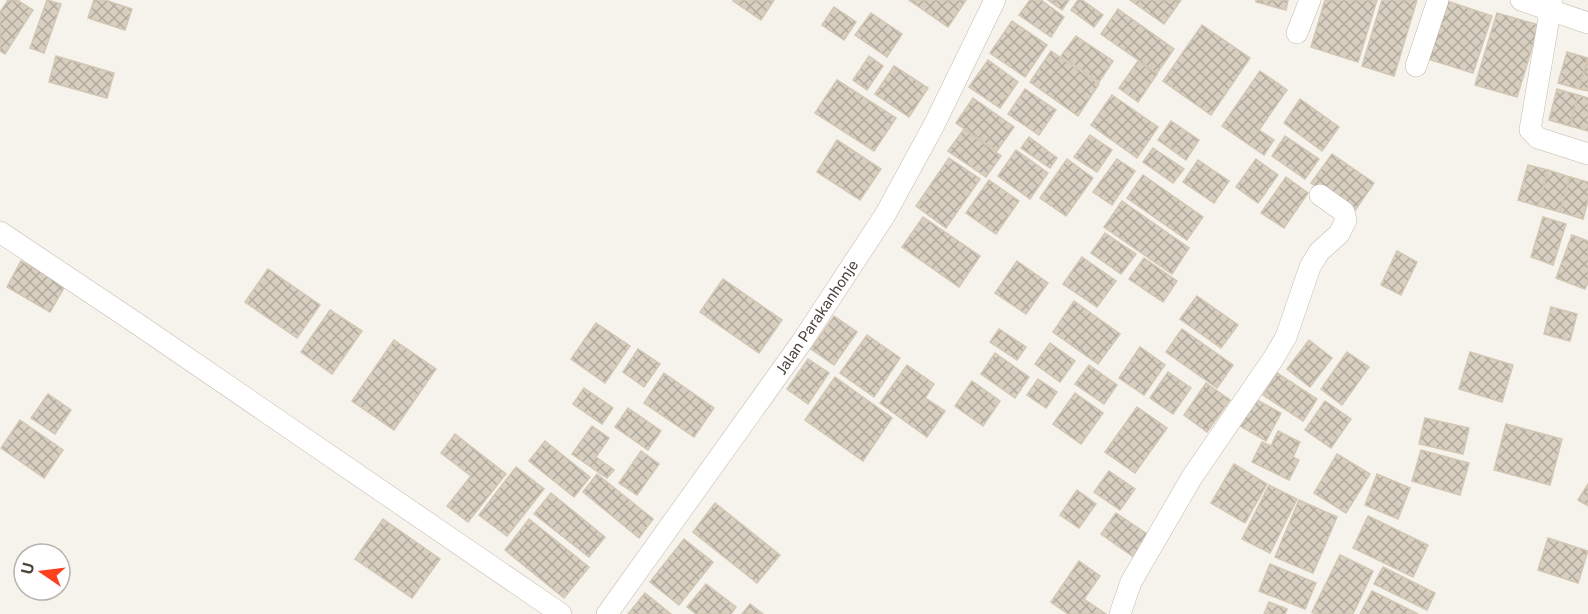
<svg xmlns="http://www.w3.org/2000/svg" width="1588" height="614" viewBox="0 0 1588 614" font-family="'Public Sans',sans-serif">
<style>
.building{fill:url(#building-cross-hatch);stroke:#d3c7b4;stroke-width:1.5}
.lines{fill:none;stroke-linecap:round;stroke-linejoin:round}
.minor-casing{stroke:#c2bbae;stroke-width:22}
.minor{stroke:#fff;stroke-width:21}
.labels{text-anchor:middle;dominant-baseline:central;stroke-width:5;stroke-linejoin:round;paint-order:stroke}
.street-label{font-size:15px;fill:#4b4439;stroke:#fff}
</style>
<defs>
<pattern id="building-cross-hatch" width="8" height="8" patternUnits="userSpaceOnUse" patternTransform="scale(1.5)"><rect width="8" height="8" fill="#d8cfc1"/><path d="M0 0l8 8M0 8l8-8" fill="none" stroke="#b1aa9e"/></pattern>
</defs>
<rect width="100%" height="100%" fill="#f6f3ec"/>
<g class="building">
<path d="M8 0H17L33 10 5 54 0 51V12Z"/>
<path d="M47 0 61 4 44 53 30 48Z"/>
<path d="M94 0H105L132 9 125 30 88 18Z"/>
<path d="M734 0H774L761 20 733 1Z"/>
<path d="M909 0H966L948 27Z"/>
<path d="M1030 0H1041L1064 17 1051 37 1019 15Z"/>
<path d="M1048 0H1069L1062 10Z"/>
<path d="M1078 0H1082L1103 15 1094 27 1071 10Z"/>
<path d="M1130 0H1181L1164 24Z"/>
<path d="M1256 0H1288L1286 10 1256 2Z"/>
<path d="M1325 0H1377L1358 62 1311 47Z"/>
<path d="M1382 0H1417L1394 76 1362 66Z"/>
<path d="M1447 1 1492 16 1473 73 1428 59Z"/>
<path d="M834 7 856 22 844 40 822 25Z"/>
<path d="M1118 9 1174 49 1157 73 1101 34Z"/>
<path d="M871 13 902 34 887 57 855 35Z"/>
<path d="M1497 13 1539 25 1517 97 1475 85Z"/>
<path d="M1012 21 1047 45 1025 77 990 53Z"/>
<path d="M1202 25 1250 58 1211 115 1163 81Z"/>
<path d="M1076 36 1113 61 1099 82 1061 56Z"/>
<path d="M1051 51 1099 84 1078 116 1030 82Z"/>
<path d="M1567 52 1588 58 1579 89 1558 83Z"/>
<path d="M56 56 114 73 107 98 49 82Z"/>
<path d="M869 56 883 66 867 90 853 80Z"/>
<path d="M1588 58V91L1579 89Z"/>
<path d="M988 60 1018 82 1000 108 969 87Z"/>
<path d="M1138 61 1157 74 1138 102 1119 88Z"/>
<path d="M894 66 928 88 909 117 875 94Z"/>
<path d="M1260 71 1287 90 1259 130 1274 140 1264 155 1222 126Z"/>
<path d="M837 80 896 118 874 151 815 113Z"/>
<path d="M1025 89 1056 110 1039 135 1008 114Z"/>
<path d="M1557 89 1578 95 1570 126 1549 120Z"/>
<path d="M1112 95 1158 127 1137 158 1091 125Z"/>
<path d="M1578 95 1588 98V131L1570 126Z"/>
<path d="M973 98 1014 127 997 151 956 123Z"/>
<path d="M1300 99 1339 127 1322 151 1284 123Z"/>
<path d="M1171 121 1199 140 1186 160 1158 140Z"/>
<path d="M964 129 1001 156 986 177 948 151Z"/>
<path d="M1090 135 1112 150 1097 172 1074 157Z"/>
<path d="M1285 136 1319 159 1305 179 1272 156Z"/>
<path d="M1029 137 1057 158 1050 168 1021 148Z"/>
<path d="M837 140 881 169 860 200 817 172Z"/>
<path d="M1153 148 1184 169 1173 183 1143 162Z"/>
<path d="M1016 150 1048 173 1030 199 998 176Z"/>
<path d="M1332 154 1374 183 1354 212 1311 183Z"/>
<path d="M949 158 980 179 946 228 916 206Z"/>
<path d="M1067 159 1093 178 1066 216 1040 198Z"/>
<path d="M1117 159 1135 171 1112 205 1093 192Z"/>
<path d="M1256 159 1278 175 1258 203 1236 187Z"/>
<path d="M1198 160 1229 181 1214 203 1183 182Z"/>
<path d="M1528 165 1548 170 1538 206 1518 200Z"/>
<path d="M1548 170 1570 177 1560 212 1538 206Z"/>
<path d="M1143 175 1203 217 1187 240 1127 198Z"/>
<path d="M1286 177 1308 193 1284 228 1261 213Z"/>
<path d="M1570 177 1588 182V201L1583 219 1560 212Z"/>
<path d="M989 180 1019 201 996 234 966 213Z"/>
<path d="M1122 201 1189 248 1172 274 1104 227Z"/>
<path d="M923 217 980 256 959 287 902 247Z"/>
<path d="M1543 217 1566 224 1553 265 1531 257Z"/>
<path d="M1105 233 1136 254 1121 274 1091 253Z"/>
<path d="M1572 235 1588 241V282L1585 289 1556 278Z"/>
<path d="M1397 251 1417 262 1401 295 1381 285Z"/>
<path d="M1082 257 1116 281 1097 307 1063 284Z"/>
<path d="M1144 258 1177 281 1163 302 1129 279Z"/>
<path d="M21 261 65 286 50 312 7 287Z"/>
<path d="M1017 261 1048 283 1026 314 995 293Z"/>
<path d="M268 269 320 305 297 338 245 302Z"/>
<path d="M723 279 782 320 759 353 700 312Z"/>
<path d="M1197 296 1238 325 1221 348 1180 319Z"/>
<path d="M1074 301 1120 334 1098 364 1053 332Z"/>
<path d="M1551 307 1577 314 1570 341 1544 334Z"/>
<path d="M330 310 362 331 332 374 301 352Z"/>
<path d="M834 316 857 332 834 365 811 349Z"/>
<path d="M596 323 630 346 605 383 571 359Z"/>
<path d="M999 329 1026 347 1017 360 990 342Z"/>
<path d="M1182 329 1233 365 1217 388 1166 352Z"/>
<path d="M867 335 900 358 874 397 840 373Z"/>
<path d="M394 340 436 369 394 430 352 401Z"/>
<path d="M1309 340 1332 358 1310 387 1287 369Z"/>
<path d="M1050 343 1075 361 1060 382 1035 364Z"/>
<path d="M1140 347 1165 365 1144 395 1119 378Z"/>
<path d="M638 349 660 364 644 387 623 372Z"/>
<path d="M1347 352 1369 367 1342 405 1321 389Z"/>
<path d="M1470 352 1513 365 1502 402 1459 389Z"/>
<path d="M995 353 1029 377 1015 398 981 374Z"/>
<path d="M808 359 829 373 808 404 787 389Z"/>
<path d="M907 365 934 384 925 398 945 411 927 437 880 403Z"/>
<path d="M1089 365 1117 385 1104 404 1075 384Z"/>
<path d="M1168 372 1191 388 1173 414 1150 398Z"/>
<path d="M664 373 714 408 694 437 644 403Z"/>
<path d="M1277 373 1317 399 1303 421 1263 395Z"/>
<path d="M835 377 892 418 863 461 805 420Z"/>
<path d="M1038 379 1057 392 1046 408 1027 395Z"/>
<path d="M972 381 1000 401 983 426 955 406Z"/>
<path d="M1206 383 1230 400 1207 432 1184 415Z"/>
<path d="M584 388 613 408 602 424 573 404Z"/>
<path d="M1075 393 1103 413 1081 444 1053 424Z"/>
<path d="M48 394 71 410 55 434 31 418Z"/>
<path d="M1255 399 1281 413 1266 441 1240 426Z"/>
<path d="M1325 401 1351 419 1331 448 1305 430Z"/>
<path d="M1137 407 1167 428 1135 473 1105 452Z"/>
<path d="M628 408 661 431 648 450 615 427Z"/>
<path d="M1425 418 1469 428 1463 454 1419 444Z"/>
<path d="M20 420 63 450 44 478 1 448Z"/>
<path d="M1506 424 1562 439 1550 485 1494 470Z"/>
<path d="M592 426 609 438 596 457 614 470 607 478 572 454Z"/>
<path d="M1278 431 1300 442 1293 457 1299 460 1289 480 1252 462 1262 442 1271 446Z"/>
<path d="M455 434 506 474 468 522 447 506 471 476 441 453Z"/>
<path d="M545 441 590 477 574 497 529 461Z"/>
<path d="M1421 450 1469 463 1460 495 1412 481Z"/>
<path d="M641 451 659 464 637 495 619 483Z"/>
<path d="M1337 454 1370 474 1346 513 1314 493Z"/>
<path d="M1234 464 1267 484 1245 523 1211 503Z"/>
<path d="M516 467 544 489 507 536 479 515Z"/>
<path d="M1109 471 1135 489 1120 510 1094 492Z"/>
<path d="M597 474 653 519 639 538 583 492Z"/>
<path d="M1377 474 1410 488 1398 519 1365 505Z"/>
<path d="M1588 484V506L1578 500Z"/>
<path d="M1269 485 1297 499 1270 553 1242 539Z"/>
<path d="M1077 490 1096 504 1079 528 1060 515Z"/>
<path d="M551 493 605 537 589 557 534 514Z"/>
<path d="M1299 500 1337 517 1313 573 1275 557Z"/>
<path d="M715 503 780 555 757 583 693 532Z"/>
<path d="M1116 513 1150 536 1135 558 1101 534Z"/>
<path d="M1368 516 1428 545 1413 577 1353 548Z"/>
<path d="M383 519 440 559 412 598 355 559Z"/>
<path d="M529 519 589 567 564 598 505 550Z"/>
<path d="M1548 538 1588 551 1578 583 1538 570Z"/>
<path d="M684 539 713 562 679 605 650 582Z"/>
<path d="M1340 555 1373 571 1353 614H1315L1312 612Z"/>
<path d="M1079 561 1100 576 1084 599 1106 614H1068L1051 602Z"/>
<path d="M1270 564 1316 583 1305 609 1259 591Z"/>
<path d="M1383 567 1435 593 1427 610 1374 584Z"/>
<path d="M706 584 736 607 731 614H696L687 607Z"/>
<path d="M1372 591 1418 614H1360Z"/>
<path d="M645 593 671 614H628Z"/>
<path d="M1269 602 1287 609 1285 614H1264Z"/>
<path d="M750 604 763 614H742Z"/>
</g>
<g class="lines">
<g class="minor-casing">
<g id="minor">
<path d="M1521 0 1588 23"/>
<path d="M1552 0 1530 130 1538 138 1588 154"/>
<path d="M1297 33 1310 0"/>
<path d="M1416 66 1438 0"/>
<path d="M0 232 142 327 561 614"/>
<path d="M607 614 801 343 885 215 934 125 995 0"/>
<path d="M1120 614 1131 582 1192 477 1273 359 1286 337 1310 267 1319 252 1339 234 1346 220 1344 212 1320 195"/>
</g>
</g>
<use href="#minor" class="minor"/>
</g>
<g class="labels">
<g class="street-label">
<text transform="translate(817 317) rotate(-56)">Jalan Parakanhonje</text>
</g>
</g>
<g transform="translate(42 572) rotate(284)"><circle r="28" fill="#ffffff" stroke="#b7b4b0" stroke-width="1.5"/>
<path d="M0-4.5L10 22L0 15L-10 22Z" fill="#fc3f1d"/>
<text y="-9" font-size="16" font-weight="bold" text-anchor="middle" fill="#4b4439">U</text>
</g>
</svg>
